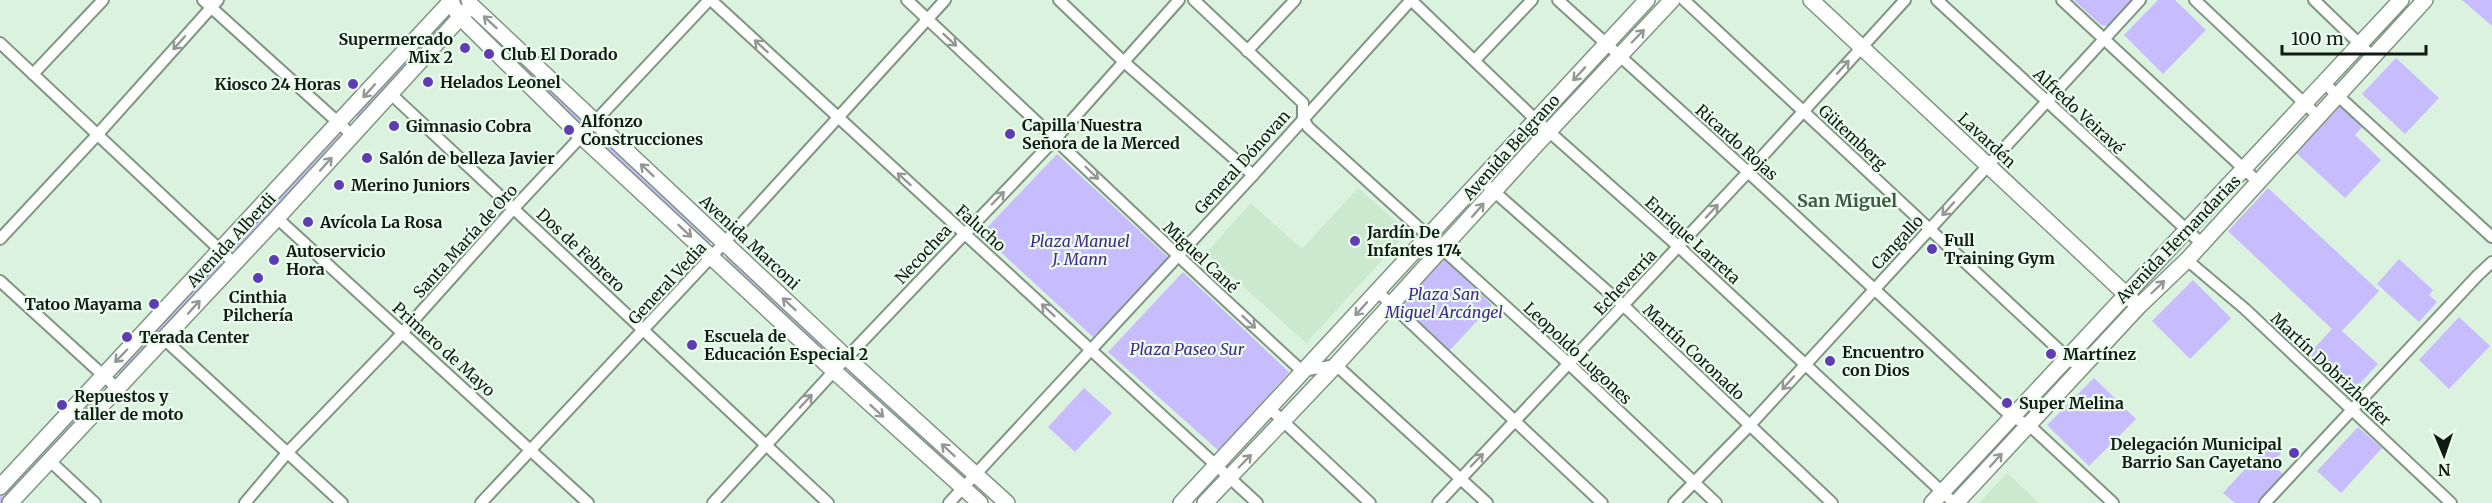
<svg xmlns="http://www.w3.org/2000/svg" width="2492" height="503" viewBox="0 0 2492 503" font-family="Merriweather,serif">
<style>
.built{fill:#cbe9cf}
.green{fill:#c7bcfd}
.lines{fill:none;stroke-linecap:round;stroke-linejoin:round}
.street-casing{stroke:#7f9582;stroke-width:14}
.secondary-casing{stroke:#7f9582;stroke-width:18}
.street{stroke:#fff;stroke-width:10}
.secondary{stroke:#fff;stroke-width:15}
.oneway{stroke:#949895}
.poi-dot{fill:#5f3cb4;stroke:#ebfeed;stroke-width:2}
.labels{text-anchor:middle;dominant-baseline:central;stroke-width:4.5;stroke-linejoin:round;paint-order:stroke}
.poi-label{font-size:16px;font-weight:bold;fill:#111a13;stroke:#ebfeed;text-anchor:start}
.street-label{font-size:16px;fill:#111a13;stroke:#ebfeed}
.park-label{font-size:16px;font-style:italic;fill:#442686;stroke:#ebfeed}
.neighbourhood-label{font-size:18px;font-weight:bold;fill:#435746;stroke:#ebfeed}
</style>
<rect width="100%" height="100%" fill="#dbf3de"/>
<g class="built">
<path d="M1358 188 1408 232 1306 343 1206 253 1251 203 1302 249Z"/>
<path d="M2007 473 2039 503H1979Z"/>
</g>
<g class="green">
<path d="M2074 0H2135L2112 26 2101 25Z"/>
<path d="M2158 0H2175L2206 30 2163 74 2124 35Z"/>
<path d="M2462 0H2492V26Z"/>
<path d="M447 13 452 18 360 119 355 114Z"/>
<path d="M475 15 584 122 580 126 471 19Z"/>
<path d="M2396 58 2439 98 2405 134 2362 94Z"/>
<path d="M2337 103 2362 127 2355 135 2381 160 2345 198 2293 150Z"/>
<path d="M339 134 343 138 237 252 233 248Z"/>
<path d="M604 137 712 240 706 246 598 143Z"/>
<path d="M1057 154 1170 259 1093 337 981 234Z"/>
<path d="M2268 188 2379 291 2342 331 2378 364 2351 393 2309 354 2332 329 2228 231Z"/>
<path d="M729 255 836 354 831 360 723 261Z"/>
<path d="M1442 256 1492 305 1448 352 1397 304Z"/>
<path d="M216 259 222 264 120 374 114 368Z"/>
<path d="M2399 259 2433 290 2429 295 2437 302 2419 322 2377 284Z"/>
<path d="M1183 272 1289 372 1219 451 1108 352Z"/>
<path d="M2193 280 2231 318 2190 359 2152 321Z"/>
<path d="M2459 317 2490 346 2449 389 2419 360Z"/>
<path d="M852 369 963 472 958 478 847 374Z"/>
<path d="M2094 378 2136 419 2089 466 2047 425Z"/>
<path d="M1084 388 1112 413 1075 452 1048 427Z"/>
<path d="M100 390 105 394 4 503H0V497Z"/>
<path d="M2358 427 2382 448 2341 493 2317 471Z"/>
<path d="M2270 442 2281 453 2272 464 2286 477 2261 503H2235L2223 493Z"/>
</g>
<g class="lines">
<g class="street-casing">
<g id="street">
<path d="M203 0 352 135"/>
<path d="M711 0 1257 503"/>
<path d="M907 0C1039 123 1169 249 1302 371L1336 365 1487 503"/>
<path d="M1059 0 1124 62 1253 175"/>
<path d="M1194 0 1303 103V118L1308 127 1568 363 1716 503"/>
<path d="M1411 0 1536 120 1679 247 1954 503"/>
<path d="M1558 0 1748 172 2012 417 2029 425 2113 503"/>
<path d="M1684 0 2072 362"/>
<path d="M1937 0 2201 243"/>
<path d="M2062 0 2257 181"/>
<path d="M2195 0 2318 116"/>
<path d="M2314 0 2372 56"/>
<path d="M0 43 234 263"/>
<path d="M1247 51 1295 0"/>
<path d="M1475 60 1532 0"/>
<path d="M33 74 103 0"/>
<path d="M2323 82 2492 237"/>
<path d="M391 94 828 503"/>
<path d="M1480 179 1624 306 1832 503"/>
<path d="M277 218 588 503"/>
<path d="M0 239 98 134 218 0"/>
<path d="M2187 260 2245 309 2451 503"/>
<path d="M0 281 117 388"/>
<path d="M1377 291 1602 503"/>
<path d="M164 339 342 503"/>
<path d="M1269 408 1370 503"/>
<path d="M50 461 95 503"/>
<path d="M245 503 288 452 395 341 514 208 709 0"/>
<path d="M481 503 712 256 945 0"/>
<path d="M713 503 834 371 1056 138 1179 0"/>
<path d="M949 503 1253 175 1411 0"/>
<path d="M1438 503 1748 172 1905 0"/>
<path d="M1674 503 1750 425 2140 0"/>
<path d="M2265 503 2477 276 2492 262"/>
</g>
</g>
<g class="secondary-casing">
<g id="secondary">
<path d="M449 0 460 17 582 137 834 371 980 503"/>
<path d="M469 0 471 5 846 357 1007 503"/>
<path d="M1811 0 2132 300"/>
<path d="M0 487 452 0"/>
<path d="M10 503 277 218 466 11"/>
<path d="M1181 503 1647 0"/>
<path d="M1205 503 1336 365 1536 145 1672 0"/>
<path d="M1932 503 2401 0"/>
<path d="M1956 503 2139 306 2187 260 2425 0"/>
</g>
</g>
<use href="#street" class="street"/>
<use href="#secondary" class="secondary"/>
</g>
<defs><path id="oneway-shaft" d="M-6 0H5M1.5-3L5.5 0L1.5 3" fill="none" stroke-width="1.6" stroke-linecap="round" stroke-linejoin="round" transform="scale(1.5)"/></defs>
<g class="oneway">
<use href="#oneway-shaft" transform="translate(490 22) rotate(-137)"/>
<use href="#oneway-shaft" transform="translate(1638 36) rotate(-46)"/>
<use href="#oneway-shaft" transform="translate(950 40) rotate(43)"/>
<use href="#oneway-shaft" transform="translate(179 43) rotate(132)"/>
<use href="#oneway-shaft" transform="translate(761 46) rotate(-137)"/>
<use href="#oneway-shaft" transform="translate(1843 67) rotate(-48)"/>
<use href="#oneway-shaft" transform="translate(1579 74) rotate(133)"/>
<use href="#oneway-shaft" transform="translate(369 91) rotate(132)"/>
<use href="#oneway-shaft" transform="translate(326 164) rotate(-48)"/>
<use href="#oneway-shaft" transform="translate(647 170) rotate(-137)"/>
<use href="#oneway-shaft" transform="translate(1092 173) rotate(44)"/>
<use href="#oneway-shaft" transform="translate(904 179) rotate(-138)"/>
<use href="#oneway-shaft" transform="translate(998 198) rotate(-46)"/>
<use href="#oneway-shaft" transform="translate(1948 209) rotate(132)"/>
<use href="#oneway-shaft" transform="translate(1478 210) rotate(-49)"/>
<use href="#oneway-shaft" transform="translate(1712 211) rotate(-47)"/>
<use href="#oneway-shaft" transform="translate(685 231) rotate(43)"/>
<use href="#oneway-shaft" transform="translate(2158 287) rotate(-44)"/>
<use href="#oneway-shaft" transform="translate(789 304) rotate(-137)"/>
<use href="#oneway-shaft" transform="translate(194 307) rotate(-48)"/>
<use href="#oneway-shaft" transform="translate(1361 309) rotate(132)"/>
<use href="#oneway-shaft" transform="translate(1048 310) rotate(-137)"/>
<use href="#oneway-shaft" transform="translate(1249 322) rotate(43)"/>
<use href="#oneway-shaft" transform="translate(121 356) rotate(134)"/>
<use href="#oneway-shaft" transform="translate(1788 383) rotate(132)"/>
<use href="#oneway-shaft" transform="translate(806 401) rotate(-47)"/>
<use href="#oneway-shaft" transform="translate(877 411) rotate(42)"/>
<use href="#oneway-shaft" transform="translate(948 450) rotate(-137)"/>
<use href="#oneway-shaft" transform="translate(1477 460) rotate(-46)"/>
<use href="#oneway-shaft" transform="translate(1996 460) rotate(-48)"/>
<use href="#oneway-shaft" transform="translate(1245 461) rotate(-46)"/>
</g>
<g class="poi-dot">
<circle cx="465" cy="48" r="6"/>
<circle cx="489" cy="54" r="6"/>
<circle cx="428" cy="82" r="6"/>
<circle cx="353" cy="84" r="6"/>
<circle cx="394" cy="126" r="6"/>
<circle cx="569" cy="130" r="6"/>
<circle cx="1010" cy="134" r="6"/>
<circle cx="367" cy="158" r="6"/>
<circle cx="339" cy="185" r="6"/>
<circle cx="308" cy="222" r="6"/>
<circle cx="1355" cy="241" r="6"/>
<circle cx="1932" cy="249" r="6"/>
<circle cx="274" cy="260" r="6"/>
<circle cx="258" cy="278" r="6"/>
<circle cx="154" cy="304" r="6"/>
<circle cx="127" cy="337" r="6"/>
<circle cx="692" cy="345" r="6"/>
<circle cx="2051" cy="354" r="6"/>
<circle cx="1830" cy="361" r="6"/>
<circle cx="2007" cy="403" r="6"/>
<circle cx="62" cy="405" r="6"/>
<circle cx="2294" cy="453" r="6"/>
</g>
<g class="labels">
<g class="poi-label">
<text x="453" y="39" text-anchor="end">Supermercado<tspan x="453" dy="18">Mix 2</tspan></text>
<text x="501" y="54">Club El Dorado</text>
<text x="440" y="82">Helados Leonel</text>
<text x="341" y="84" text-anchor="end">Kiosco 24 Horas</text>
<text x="581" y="121">Alfonzo<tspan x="581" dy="18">Construcciones</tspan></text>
<text x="1022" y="125">Capilla Nuestra<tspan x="1022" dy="18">Señora de la Merced</tspan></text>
<text x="406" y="126">Gimnasio Cobra</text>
<text x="379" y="158">Salón de belleza Javier</text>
<text x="351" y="185">Merino Juniors</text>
<text x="320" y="222">Avícola La Rosa</text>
<text x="1367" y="232">Jardín De<tspan x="1367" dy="18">Infantes 174</tspan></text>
<text x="1944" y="240">Full<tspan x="1944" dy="18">Training Gym</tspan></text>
<text x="286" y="251">Autoservicio<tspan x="286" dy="18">Hora</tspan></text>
<text x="258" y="297" text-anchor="middle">Cinthia<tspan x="258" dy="18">Pilchería</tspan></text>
<text x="142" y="304" text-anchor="end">Tatoo Mayama</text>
<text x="704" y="336">Escuela de<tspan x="704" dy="18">Educación Especial 2</tspan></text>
<text x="139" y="337">Terada Center</text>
<text x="1842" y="352">Encuentro<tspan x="1842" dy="18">con Dios</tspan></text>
<text x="2063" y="354">Martínez</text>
<text x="74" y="396">Repuestos y<tspan x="74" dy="18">taller de moto</tspan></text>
<text x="2019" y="403">Super Melina</text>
<text x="2282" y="444" text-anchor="end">Delegación Municipal<tspan x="2282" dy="18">Barrio San Cayetano</tspan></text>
</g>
<g class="street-label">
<text transform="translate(2079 111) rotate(43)">Alfredo Veiravé</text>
<text transform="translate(1853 137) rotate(43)">Gütemberg</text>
<text transform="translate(1987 140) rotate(43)">Lavardén</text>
<text transform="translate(1737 142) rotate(42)">Ricardo Rojas</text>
<text transform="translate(1511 147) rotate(-48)">Avenida Belgrano</text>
<text transform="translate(1242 162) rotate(-48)">General Dónovan</text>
<text transform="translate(981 228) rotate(42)">Falucho</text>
<text transform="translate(2178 239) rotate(-46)">Avenida Hernandarias</text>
<text transform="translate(231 240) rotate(-47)">Avenida Alberdi</text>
<text transform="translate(1693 240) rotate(42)">Enrique Larreta</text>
<text transform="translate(465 241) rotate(-48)">Santa María de Oro</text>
<text transform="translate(750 242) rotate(43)">Avenida Marconi</text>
<text transform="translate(1897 242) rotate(-47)">Cangallo</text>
<text transform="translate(581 250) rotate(43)">Dos de Febrero</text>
<text transform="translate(923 254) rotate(-47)">Necochea</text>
<text transform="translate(1201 257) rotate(43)">Miguel Cané</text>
<text transform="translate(1625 282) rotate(-47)">Echeverría</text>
<text transform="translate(667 283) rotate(-47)">General Vedia</text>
<text transform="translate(444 349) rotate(42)">Primero de Mayo</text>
<text transform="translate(1694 352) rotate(43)">Martín Coronado</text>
<text transform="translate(1578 353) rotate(43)">Leopoldo Lugones</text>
<text transform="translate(2331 369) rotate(43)">Martín Dobrizhoffer</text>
</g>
<g class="park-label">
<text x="1080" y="241">Plaza Manuel<tspan x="1080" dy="18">J. Mann</tspan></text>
<text x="1444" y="294">Plaza San<tspan x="1444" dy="18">Miguel Arcángel</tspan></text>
<text x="1187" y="349">Plaza Paseo Sur</text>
</g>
<g class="neighbourhood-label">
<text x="1847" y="200">San Miguel</text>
</g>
</g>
<g transform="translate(2444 455) rotate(178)" stroke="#ebfeed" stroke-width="4.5" paint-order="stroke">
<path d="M0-4.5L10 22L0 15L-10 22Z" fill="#111a13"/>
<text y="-9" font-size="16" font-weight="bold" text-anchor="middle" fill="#111a13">N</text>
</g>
<path d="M2282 45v9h144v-9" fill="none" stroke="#111a13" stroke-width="3"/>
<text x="2291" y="45" font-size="18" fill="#111a13" stroke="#ebfeed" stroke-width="4.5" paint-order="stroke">100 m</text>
</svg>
